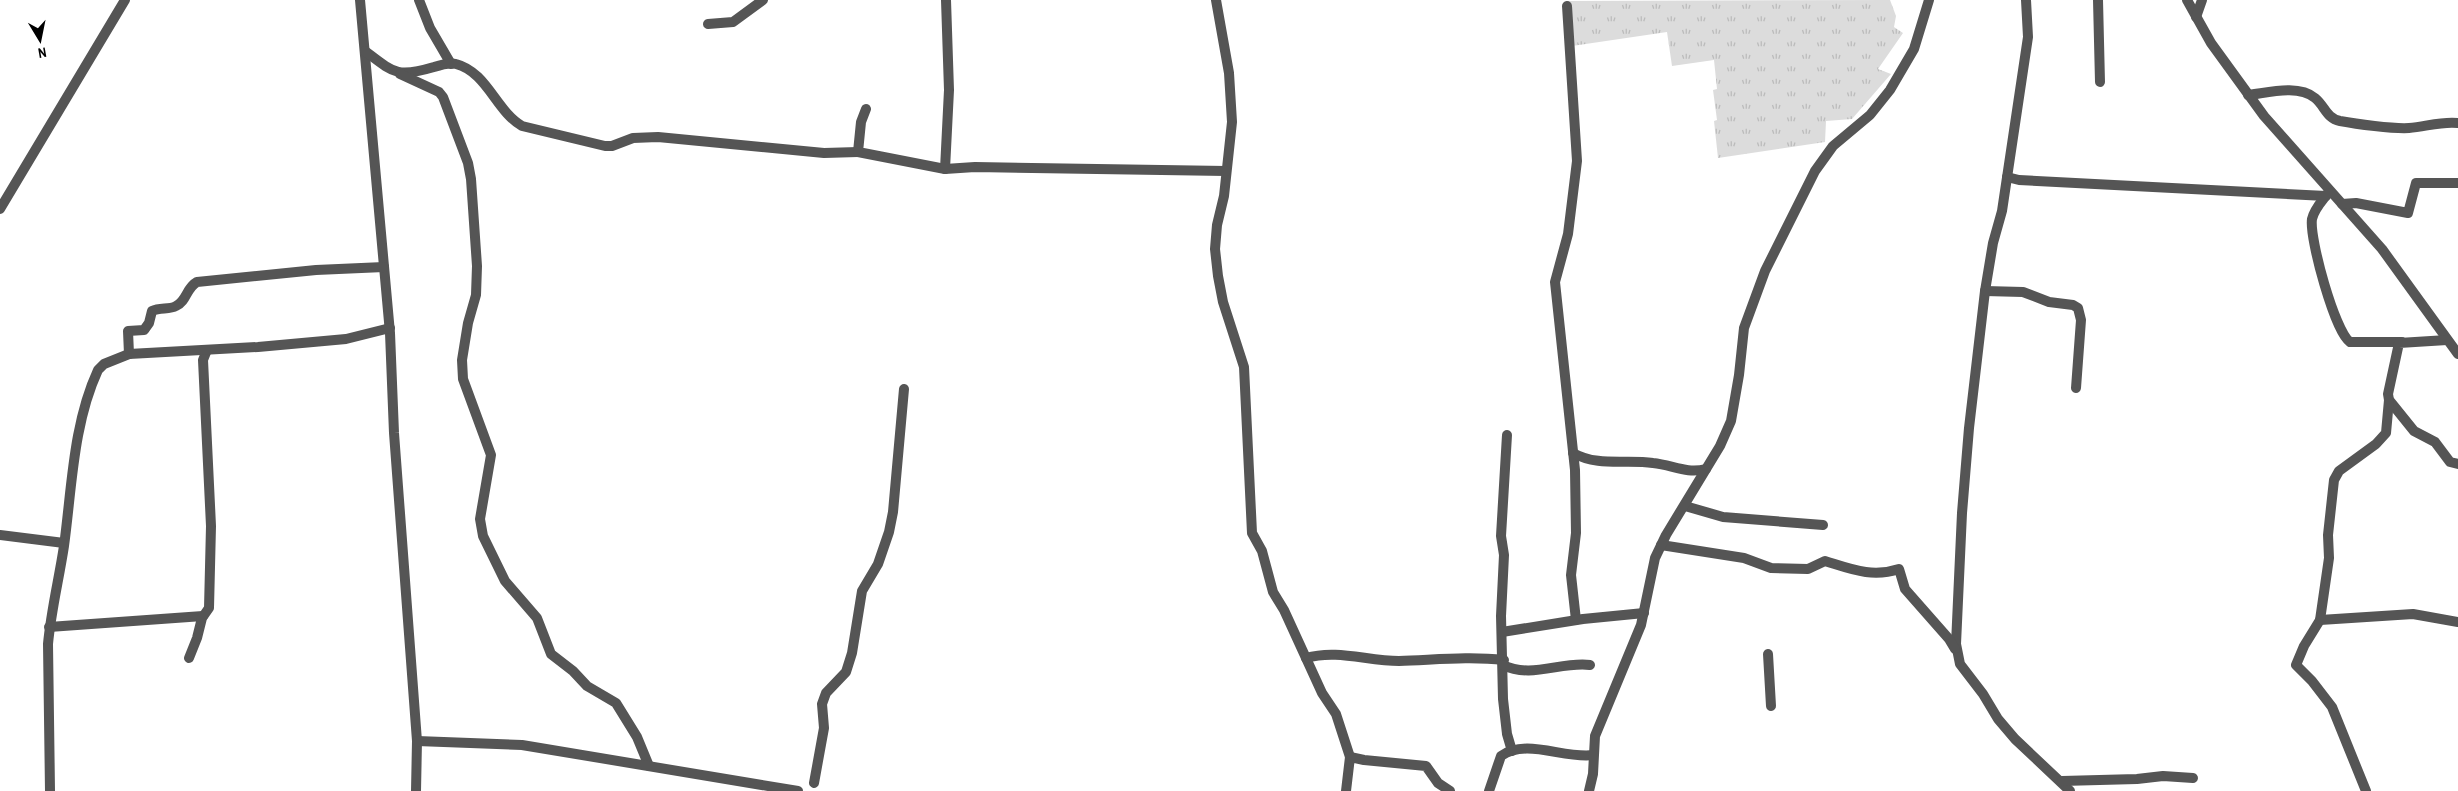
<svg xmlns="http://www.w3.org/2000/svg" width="2458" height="791" viewBox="0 0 2458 791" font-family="'Archivo Narrow',sans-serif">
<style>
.grass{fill:url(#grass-tufts)}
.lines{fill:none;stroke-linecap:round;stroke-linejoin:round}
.minor{stroke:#555;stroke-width:10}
</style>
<defs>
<pattern id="grass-tufts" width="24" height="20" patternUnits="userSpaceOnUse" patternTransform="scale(1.25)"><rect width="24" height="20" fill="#dcdcdc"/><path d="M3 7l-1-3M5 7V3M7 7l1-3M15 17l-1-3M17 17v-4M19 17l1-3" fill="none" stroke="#bbb"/></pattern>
</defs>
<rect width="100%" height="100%" fill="#fff"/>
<path class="grass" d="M1890 0 1896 16 1894 27 1903 33 1878 69 1891 74 1852 119 1826 121 1825 142 1718 158 1714 121 1717 120 1713 90 1717 89 1714 60 1672 66 1667 32 1572 46 1567 1Z"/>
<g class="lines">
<g class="minor">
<path d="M360 0 390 333 394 433 417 741 416 791"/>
<path d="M419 0 430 28 451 64"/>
<path d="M1216 0 1229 73 1232 122 1224 196 1217 225 1215 249 1218 276 1223 302 1244 367 1252 533 1262 551 1273 592 1284 610 1322 693 1336 714 1350 757"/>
<path d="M2026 0 2028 37 2002 211 1993 243 1985 291 1969 428 1962 513 1956 644 1960 664 1983 694 1998 719 2015 739 2070 791"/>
<path d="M2098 0 2100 82"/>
<path d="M2187 0 2211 43 2264 116 2382 249 2458 354"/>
<path d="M1567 6 1577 161 1568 234 1555 282 1575 470 1576 533 1571 575 1576 620"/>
<path d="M2196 17 2202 0"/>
<path d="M708 24 733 22 763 0"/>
<path d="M365 51C394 73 397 78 434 67 440 65 449 62 456 64 487 72 496 111 522 126L605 146H612L633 138 658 137 824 153 858 152"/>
<path d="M400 74 439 92 443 97 468 163 471 179 477 266 476 295 468 323 462 360 463 379 491 455 480 519 483 536 505 581 537 618 551 654 573 671 587 686 616 703 637 737 649 766"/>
<path d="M2248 95C2267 93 2298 84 2315 98 2325 106 2326 118 2340 121 2356 124 2393 129 2409 128 2425 127 2441 121 2458 123"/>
<path d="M866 109 861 122 858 152 945 169 975 167 1226 171"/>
<path d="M945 169 949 90 946 0"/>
<path d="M2007 177 2019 180 2326 196"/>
<path d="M2328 193C2322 201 2314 209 2312 219 2309 238 2335 332 2350 342H2402"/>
<path d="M2342 204 2356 203 2408 213 2416 183H2458"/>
<path d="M0 209 125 0"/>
<path d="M1985 291 2023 292 2049 302 2073 305 2078 308 2081 320 2076 388"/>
<path d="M2447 340 2399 343 2388 394 2389 400 2414 431 2435 442 2450 462 2458 464"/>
<path d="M129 354 128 331 144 330 149 323 152 311C160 307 169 310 176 306 187 301 186 288 197 282L316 270 384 267"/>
<path d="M1507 435 1501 536 1504 555 1501 616 1503 699 1507 734 1512 751"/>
<path d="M1573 453C1598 467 1626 459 1653 463 1673 465 1686 474 1706 469"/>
<path d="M1685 506 1723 517 1823 525"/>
<path d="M0 535 64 543"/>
<path d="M1661 545 1744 558 1771 568 1808 569 1825 561C1851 569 1872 578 1899 569L1905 589 1949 639 1955 649"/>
<path d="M2320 620 2413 614 2458 622"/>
<path d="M49 627 203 616"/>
<path d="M1502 632 1583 619 1644 613"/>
<path d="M1768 654 1771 706"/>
<path d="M189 658 197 638 202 618 209 608 211 526 203 360 207 350"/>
<path d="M1306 658C1337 649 1367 661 1399 661 1434 660 1468 656 1504 660"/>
<path d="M1503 665C1531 679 1562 661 1590 665"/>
<path d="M417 741 522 745 798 791"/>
<path d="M2062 781 2137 779 2163 776 2193 778"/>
<path d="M814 783 824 728 822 704 826 693 846 672 852 653 862 591 878 564 889 532 893 512 904 389"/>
<path d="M50 791 48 644C51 611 59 579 64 546 72 487 73 424 98 370L104 364 129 354 258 347 346 339 390 328"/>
<path d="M1346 791 1350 757 1364 760 1426 766 1438 783 1450 791"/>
<path d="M1489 791 1501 756C1526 738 1564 759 1593 755"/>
<path d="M1589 791 1593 774 1595 736 1641 625 1655 558 1666 535 1720 446 1731 421 1739 375 1744 328 1765 271 1815 171 1833 146 1870 115 1890 90 1914 49 1929 0"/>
<path d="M2366 791 2332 707 2312 681 2296 665 2304 646 2320 620 2329 558 2328 535 2334 480 2339 471 2376 444 2386 433 2389 400"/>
</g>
</g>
<g transform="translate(40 40) rotate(170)" stroke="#ffffff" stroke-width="4" paint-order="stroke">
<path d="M0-4L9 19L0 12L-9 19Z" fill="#000000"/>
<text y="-8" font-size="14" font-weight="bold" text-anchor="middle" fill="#000000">N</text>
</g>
</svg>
